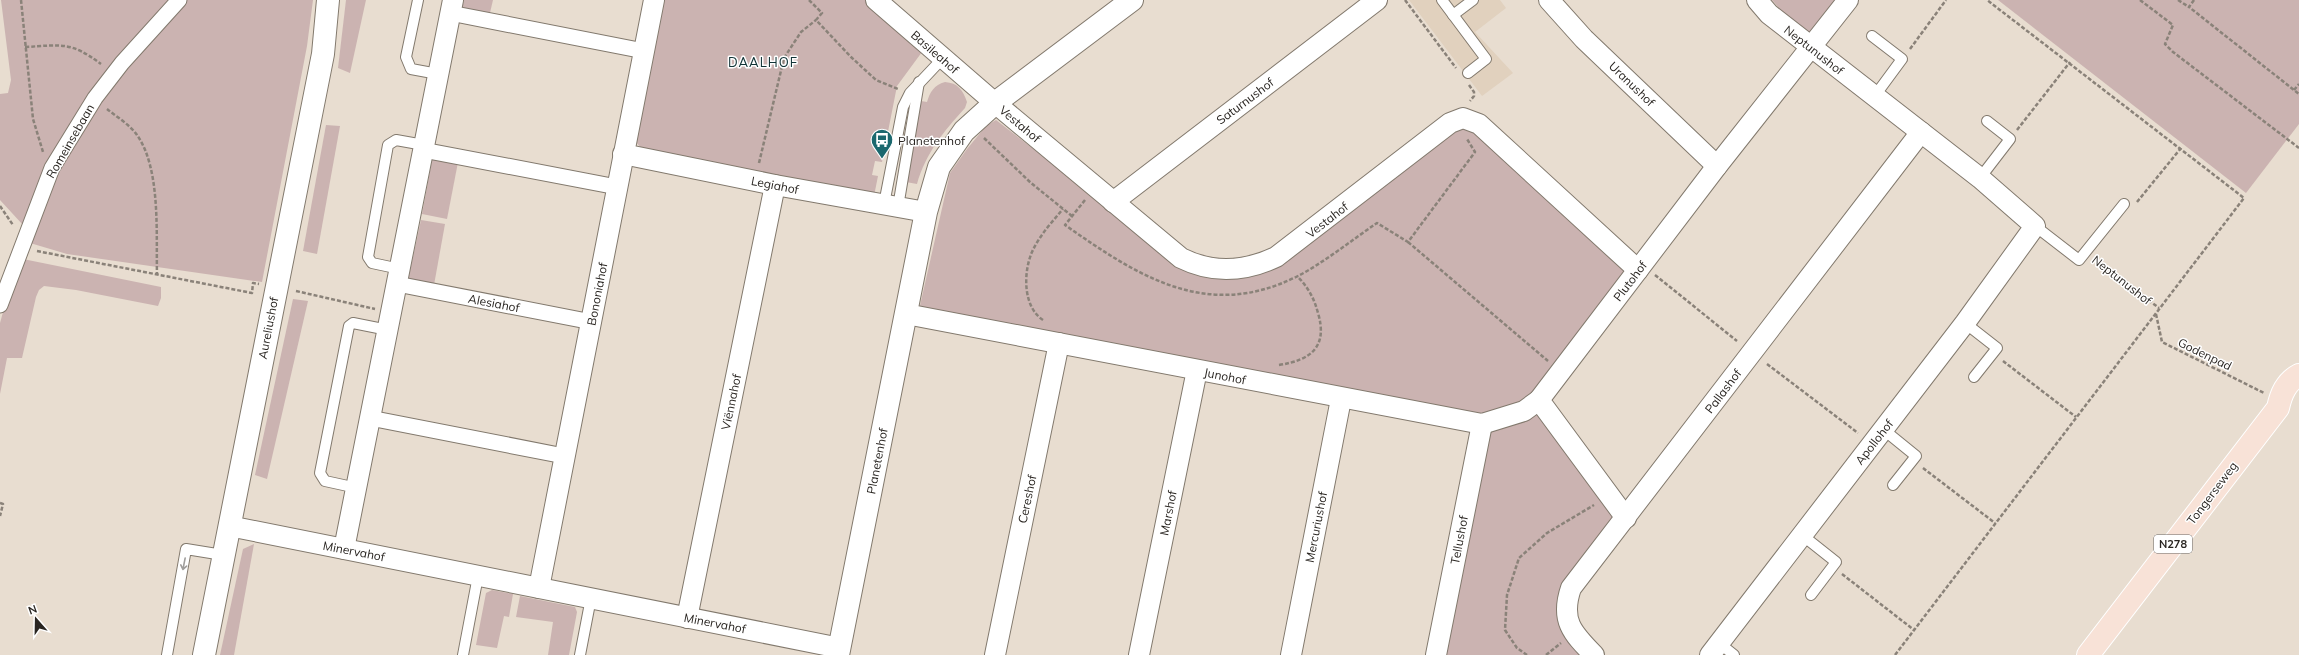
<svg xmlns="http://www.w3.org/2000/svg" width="2299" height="655" viewBox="0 0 2299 655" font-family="Mulish,sans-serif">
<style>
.built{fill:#e1d1be}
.green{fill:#cbb3b1}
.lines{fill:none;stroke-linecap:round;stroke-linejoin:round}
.service-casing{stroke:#82796d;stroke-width:12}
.pedestrian-casing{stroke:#82796d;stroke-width:17}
.minor-casing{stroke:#82796d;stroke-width:22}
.tertiary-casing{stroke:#82796d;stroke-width:24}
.primary-casing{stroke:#fff;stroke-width:24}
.path{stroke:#8a8279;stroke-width:2.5;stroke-dasharray:4 2;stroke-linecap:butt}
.service{stroke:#fff;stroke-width:10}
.pedestrian{stroke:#fff;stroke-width:15}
.minor{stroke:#fff;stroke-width:20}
.tertiary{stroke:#fff;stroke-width:22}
.primary{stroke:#f8e2d7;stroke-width:22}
.oneway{stroke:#9f9d9b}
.labels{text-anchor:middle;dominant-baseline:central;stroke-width:3;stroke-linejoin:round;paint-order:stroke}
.shield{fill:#fff;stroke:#696664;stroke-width:1}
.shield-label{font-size:11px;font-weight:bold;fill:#292521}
.street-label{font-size:12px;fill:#292521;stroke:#fff}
.poi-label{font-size:12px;fill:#292521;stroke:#fff;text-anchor:start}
.neighbourhood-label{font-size:13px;letter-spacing:1px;fill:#103336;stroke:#fff}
</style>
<rect width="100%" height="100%" fill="#e8ddd0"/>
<path class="built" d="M1409 0H1500L1506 8 1475 32 1513 73 1482 96Z"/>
<g class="green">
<path d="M1 0H313L307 46 262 282 67 254 30 243 23 225 0 200V94L8 93 11 80Z"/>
<path d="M346 0H366L350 73 338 68Z"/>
<path d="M464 0H493L489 17 461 14Z"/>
<path d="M659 0H865L922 52 897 86 882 162 875 161 872 175 878 176 874 196 641 148 635 141Z"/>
<path d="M1772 0H1837L1805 38Z"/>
<path d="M1998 0H2299V124L2246 193Z"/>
<path d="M945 82C958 83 963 90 967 102L965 108C943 132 926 153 917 184L906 182 921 101 927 102C930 92 934 85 945 82Z"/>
<path d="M996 120 1108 207 1174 264 1240 275 1461 120 1634 269 1524 409 1492 420 919 310 950 173 967 149 986 126Z"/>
<path d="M326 125 340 126 317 254 303 251Z"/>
<path d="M433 155 459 157 447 219 422 214Z"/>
<path d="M421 220 445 224 434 285 408 280Z"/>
<path d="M18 258 161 287V298L158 306 76 290 44 286 39 290 36 297 22 358H7L0 394V323Z"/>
<path d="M293 299 308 301 267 479 255 475Z"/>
<path d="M1540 407 1622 518 1564 589 1588 655H1441L1488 429Z"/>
<path d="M254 544 234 655H220L243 549Z"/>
<path d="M492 590 513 594 509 617 504 616 497 648 476 645 486 593Z"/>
<path d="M520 596 575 607 577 612 569 655H548L553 622 516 617Z"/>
</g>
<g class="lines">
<g class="service-casing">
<g id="service">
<path d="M418 0 406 57 411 69 438 74"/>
<path d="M1442 0 1486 59 1468 73"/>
<path d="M1453 15 1473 0"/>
<path d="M1872 36 1902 59 1874 97"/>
<path d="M1980 178 2010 139 1987 121"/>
<path d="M884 204 903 107 910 93 943 58"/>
<path d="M898 207 919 82"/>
<path d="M2035 226 2079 260 2124 204"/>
<path d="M400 269 372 263 368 257 388 145 396 140 424 145"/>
<path d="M1965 323 1997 348 1974 377"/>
<path d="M1884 430 1916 456 1893 485"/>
<path d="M357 488 325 481 320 473 349 326 353 323 388 330"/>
<path d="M1802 535 1836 562 1811 595"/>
<path d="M1719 643 1734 655"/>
<path d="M167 655 186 549 223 555"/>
<path d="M463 655 478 576"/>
<path d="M580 655 591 598"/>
</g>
</g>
<g class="pedestrian-casing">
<g id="pedestrian">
<path d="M450 13 644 51"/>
<path d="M423 150 617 187"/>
<path d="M397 284 592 322"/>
<path d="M0 305 52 168 95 98 122 63 179 0"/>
<path d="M370 418 564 456"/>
</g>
</g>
<g class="minor-casing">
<g id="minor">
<path d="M876 0 995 103 1181 258C1213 274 1244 272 1276 257L1450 123 1463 118 1479 124 1638 270"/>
<path d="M1549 0 1584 39 1717 166"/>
<path d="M623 154 775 185 926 212"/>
<path d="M1113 202 1377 0"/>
<path d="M906 314 1482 424 1524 411 1539 400"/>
<path d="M1626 518 1539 400 1717 166 1848 0"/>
<path d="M229 526 840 648"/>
<path d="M344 549 453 0"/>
<path d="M539 588 654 0"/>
<path d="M687 618 775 185"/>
<path d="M995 655 1059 343"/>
<path d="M1139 655 1197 370"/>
<path d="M1291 655 1341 399"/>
<path d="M1436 655 1482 424"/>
<path d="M1594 655C1572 633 1560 620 1571 588L1921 132"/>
<path d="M1710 655 1965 323 2035 226 1980 178 1769 14 1757 0"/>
</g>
</g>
<g class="tertiary-casing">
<g id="tertiary">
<path d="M204 655 323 54 328 0"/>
<path d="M838 655 926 212 939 167 964 131 995 103 1132 0"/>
</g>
</g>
<g class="primary-casing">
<path id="primary" d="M2088 655 2278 408C2281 394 2286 382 2299 375"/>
</g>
<g class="path">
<path d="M21 0 33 119 43 152"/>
<path d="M809 0 822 13 816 20 851 57 876 80 898 89"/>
<path d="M1405 0 1456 68"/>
<path d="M2140 0 2173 25 2165 44 2173 52 2299 148"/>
<path d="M2178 0 2189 7"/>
<path d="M2194 0 2189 7 2299 94"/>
<path d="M25 47C62 45 70 41 101 64"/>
<path d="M1910 49 1946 0"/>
<path d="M1469 85 1474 92V96L1470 101"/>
<path d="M2294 90 2299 84"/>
<path d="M107 109C117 117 130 125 137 135 161 169 156 234 157 275"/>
<path d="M2017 130 2070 62"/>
<path d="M984 138 1031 183 1072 216"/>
<path d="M759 163 784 58 801 32 816 20"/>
<path d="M1085 200 1065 225C1138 276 1206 321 1296 277 1322 264 1352 240 1377 223L1408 242 1475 152 1467 139"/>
<path d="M2137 202 2181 148"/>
<path d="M0 206 13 225"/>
<path d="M1408 242 1548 361"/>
<path d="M37 251 252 293 253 283 259 284"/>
<path d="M2096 260 2159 308"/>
<path d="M1655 275 1737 341"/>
<path d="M296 291 375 309"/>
<path d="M2156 314 2162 342 2264 393"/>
<path d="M1043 320C1023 307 1023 273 1032 252 1039 236 1052 222 1063 209"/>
<path d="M2003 361 2076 417"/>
<path d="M1767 364 1858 433"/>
<path d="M1279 365C1311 360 1328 347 1318 313 1314 298 1308 287 1297 276"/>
<path d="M1923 468 1995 523"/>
<path d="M0 503 3 504 0 516"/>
<path d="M1842 574 1914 630"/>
<path d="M1527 655 1517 648 1505 630 1507 595 1519 558 1547 533 1594 505"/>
<path d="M1546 655 1561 643"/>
<path d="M1895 655 2244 198 1987 0"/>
</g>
<use href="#service" class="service"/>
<use href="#pedestrian" class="pedestrian"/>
<use href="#minor" class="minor"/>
<use href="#tertiary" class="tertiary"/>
<use href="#primary" class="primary"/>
</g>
<defs><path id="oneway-shaft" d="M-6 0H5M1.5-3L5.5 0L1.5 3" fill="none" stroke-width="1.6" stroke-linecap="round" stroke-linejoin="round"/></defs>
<use class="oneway" href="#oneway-shaft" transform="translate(184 564) rotate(101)"/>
<defs>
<g id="bus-pin" transform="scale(1.15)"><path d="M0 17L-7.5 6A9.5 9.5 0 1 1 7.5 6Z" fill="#1b686e" stroke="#fff"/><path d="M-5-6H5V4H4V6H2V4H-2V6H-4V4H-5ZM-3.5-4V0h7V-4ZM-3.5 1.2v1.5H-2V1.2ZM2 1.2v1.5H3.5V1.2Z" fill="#fff"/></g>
</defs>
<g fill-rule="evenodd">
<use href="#bus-pin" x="882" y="140"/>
</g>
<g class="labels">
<rect class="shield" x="2154" y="535" width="38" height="18" rx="3"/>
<g class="shield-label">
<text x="2173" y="544">N278</text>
</g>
<g class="street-label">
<text transform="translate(1814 50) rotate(38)">Neptunushof</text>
<text transform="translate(935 52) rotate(41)">Basileahof</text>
<text transform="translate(1632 84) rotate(44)">Uranushof</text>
<text transform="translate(1245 101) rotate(-37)">Saturnushof</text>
<text transform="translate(1020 124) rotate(40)">Vestahof</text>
<text transform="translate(70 141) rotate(-60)">Romeinsebaan</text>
<text transform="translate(775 185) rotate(11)">Legiahof</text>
<text transform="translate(1327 220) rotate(-38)">Vestahof</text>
<text transform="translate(2122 280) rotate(38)">Neptunushof</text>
<text transform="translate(1630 281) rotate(-53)">Plutohof</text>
<text transform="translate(597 294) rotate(-79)">Bononiahof</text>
<text transform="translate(494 303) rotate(11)">Alesiahof</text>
<text transform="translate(268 328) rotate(-79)">Aureliushof</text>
<text transform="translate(2205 354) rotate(26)">Godenpad</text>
<text transform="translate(1225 376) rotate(11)">Junohof</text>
<text transform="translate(1723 391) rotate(-53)">Pallashof</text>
<text transform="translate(731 402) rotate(-78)">Viënnahof</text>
<text transform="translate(1874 442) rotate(-52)">Apollohof</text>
<text transform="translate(877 461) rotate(-79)">Planetenhof</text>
<text transform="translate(2212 493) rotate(-53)">Tongerseweg</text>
<text transform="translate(1027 499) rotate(-78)">Cereshof</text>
<text transform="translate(1168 513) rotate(-79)">Marshof</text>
<text transform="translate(1316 527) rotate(-79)">Mercuriushof</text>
<text transform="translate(1459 540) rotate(-79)">Tellushof</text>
<text transform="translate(354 551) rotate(11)">Minervahof</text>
<text transform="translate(715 623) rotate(11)">Minervahof</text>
</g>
<g class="poi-label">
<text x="898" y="140">Planetenhof</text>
</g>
<g class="neighbourhood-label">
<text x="763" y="62">DAALHOF</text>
</g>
</g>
<g transform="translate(36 619) rotate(340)" stroke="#ffffff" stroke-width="3" paint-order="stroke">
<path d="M0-3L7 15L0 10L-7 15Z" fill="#292521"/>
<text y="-6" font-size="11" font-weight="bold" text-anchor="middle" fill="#292521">N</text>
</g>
</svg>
